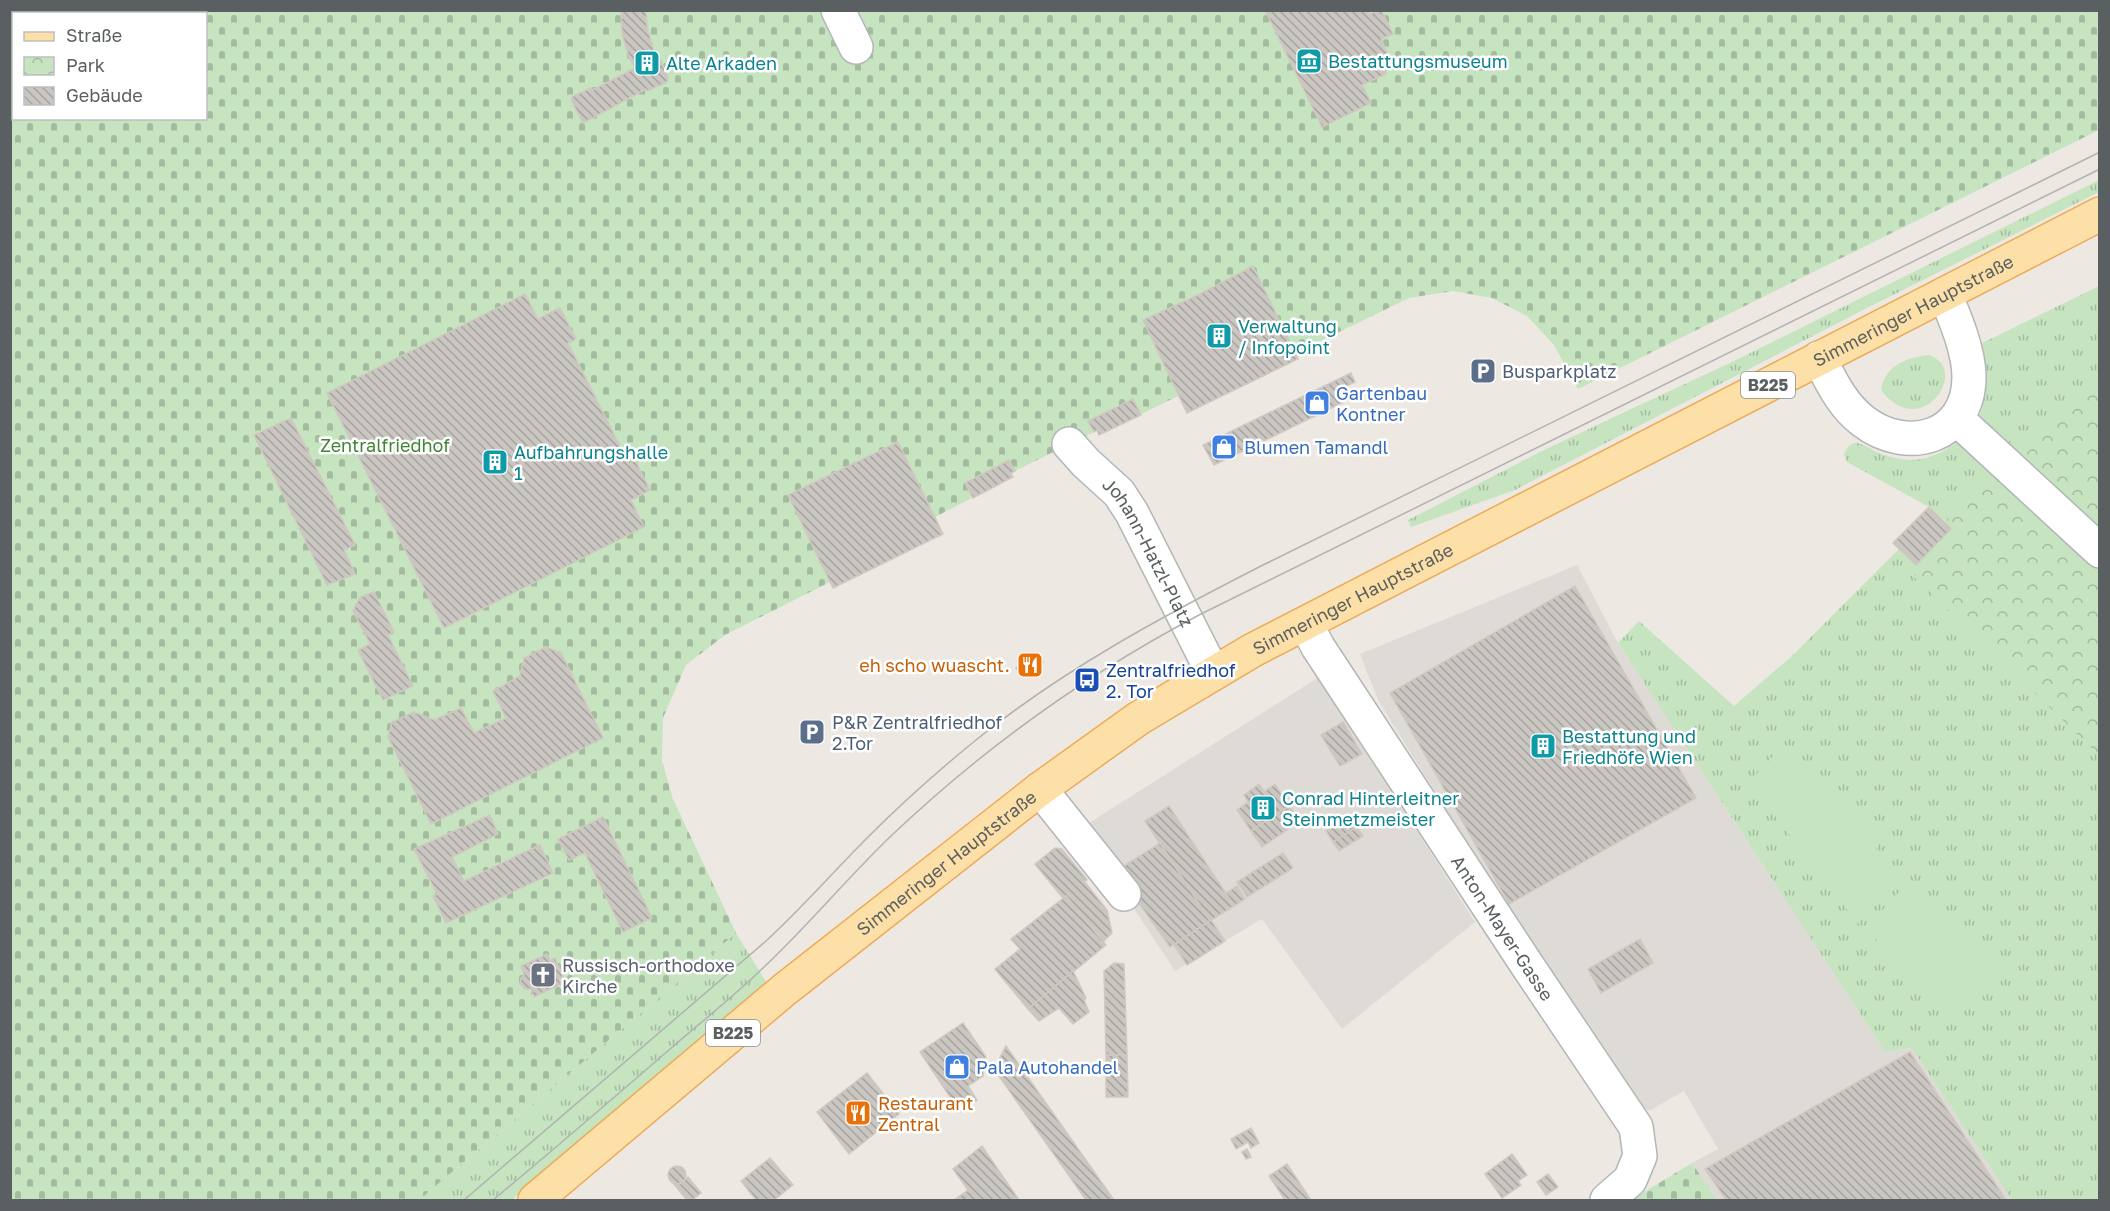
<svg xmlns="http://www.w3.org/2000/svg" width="2110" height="1211" viewBox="0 0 2110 1211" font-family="'Golos Text',sans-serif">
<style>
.industrial{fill:#dedbd6}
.grass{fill:url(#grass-tufts)}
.cemetery{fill:url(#cemetery-stones);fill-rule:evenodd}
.park{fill:url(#park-crowns)}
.garden{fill:#c5e4bf}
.building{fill:url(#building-back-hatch);stroke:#d1c9c0;stroke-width:1.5}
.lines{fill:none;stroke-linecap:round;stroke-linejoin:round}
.minor-casing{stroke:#b3b6b9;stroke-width:36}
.major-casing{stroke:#edab5a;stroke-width:36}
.minor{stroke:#fff;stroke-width:33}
.major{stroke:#fde0a7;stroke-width:33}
.tram{stroke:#b1b2b2;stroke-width:1.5}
.labels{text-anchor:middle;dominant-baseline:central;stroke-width:5;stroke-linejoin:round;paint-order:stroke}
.shield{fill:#fff;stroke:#8c8f91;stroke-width:1.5}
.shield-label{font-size:16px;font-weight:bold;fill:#5a5f62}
.culture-label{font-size:18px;fill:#0d838f;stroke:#fff;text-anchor:start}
.street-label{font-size:18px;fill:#5a5f62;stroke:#fff}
.service-label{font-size:18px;fill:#4e5e75;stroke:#fff;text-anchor:start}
.shop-label{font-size:18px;fill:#366cbe;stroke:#fff;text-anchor:start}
.park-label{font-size:18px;fill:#418537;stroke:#fff}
.food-label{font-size:18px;fill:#c56008;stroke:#fff;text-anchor:end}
.transit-label{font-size:18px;fill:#164399;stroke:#fff;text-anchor:start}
.worship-label{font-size:18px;fill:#5b616d;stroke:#fff;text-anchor:start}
</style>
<defs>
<pattern id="grass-tufts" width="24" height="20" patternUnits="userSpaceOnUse" patternTransform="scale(1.5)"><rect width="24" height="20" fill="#c5e4bf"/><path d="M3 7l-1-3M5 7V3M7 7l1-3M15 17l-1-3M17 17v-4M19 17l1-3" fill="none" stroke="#a3bc9f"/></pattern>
<pattern id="cemetery-stones" width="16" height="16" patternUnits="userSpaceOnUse" patternTransform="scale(1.5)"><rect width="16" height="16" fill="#c5e4bf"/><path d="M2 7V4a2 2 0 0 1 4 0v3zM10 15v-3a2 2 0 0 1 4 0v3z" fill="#a3bc9f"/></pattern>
<pattern id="park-crowns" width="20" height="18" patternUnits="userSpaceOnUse" patternTransform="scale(1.5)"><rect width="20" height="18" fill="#c5e4bf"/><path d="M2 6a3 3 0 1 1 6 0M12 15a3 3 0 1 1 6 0" fill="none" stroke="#a3bc9f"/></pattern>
<pattern id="building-back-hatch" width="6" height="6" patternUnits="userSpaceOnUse" patternTransform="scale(1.5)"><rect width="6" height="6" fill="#cac6c1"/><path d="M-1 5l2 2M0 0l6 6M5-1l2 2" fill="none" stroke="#a7a4a0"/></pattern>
</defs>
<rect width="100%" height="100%" fill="#ede9e2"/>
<g class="industrial">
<path d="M1577 565 1618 643 1885 1052 1912 1048 2012 1200H1717L1692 1163 1718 1149 1684 1091 1651 1110 1640 1109 1501 899 1378 700 1360 654Z"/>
<path d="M1319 677 1475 922 1342 1029 1262 919 1175 971 1081 828Z"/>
</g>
<g class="grass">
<path d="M2099 180V192L1865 309 1515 490 1411 527 1408 520 1548 448 1734 361Z"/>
<path d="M2099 286V1200H2012L1912 1048 1885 1052 1618 643 1639 621 1734 706 1792 656 1899 549 1916 565 1951 529 1929 507 1847 462 1844 454C1847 448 1850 442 1857 443 1863 444 1869 448 1874 451 1886 456 1897 459 1910 460 1938 461 1977 434 1983 405 1988 385 1982 366 1976 346Z"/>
<path d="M1928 355C1972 367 1922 444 1881 390 1885 365 1906 358 1928 355Z"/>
<path d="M736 933 768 985 512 1200H419Z"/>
</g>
<g class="cemetery">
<path d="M10 11H2099V130L1578 389 1554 345 1527 316 1492 298 1453 291 1409 298 1296 353 1298 359 1187 413 1178 396 1099 435 1096 431 1015 471 1011 473 1013 477 935 517 830 582 725 635 686 665 663 718 662 761 673 799 736 933 419 1200H11ZM14 14H206V118H14Z"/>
<path d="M1692 1163 1717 1200H1631Z"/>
</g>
<path class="park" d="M2099 376V755L1914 577 1958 529 1946 517Z"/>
<g class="garden">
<path d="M1783 745 1878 834 1876 849 1903 874 1858 924 1749 782Z"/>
<path d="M1909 881 1998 963 1953 1011 1865 929Z"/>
</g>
<g class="building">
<path d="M621 10H646L647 26 654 52 656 57H659L668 77 667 82 647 91 646 89 583 123 571 100 573 96 591 88 593 90 635 68 629 57 622 34Z"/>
<path d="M1265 10H1367L1369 14 1381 10 1393 34 1381 39 1390 59 1381 63 1386 74 1362 85 1371 103 1322 127Z"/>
<path d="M1253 266 1298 359 1187 413 1143 320 1198 295Z"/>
<path d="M525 294 538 319 560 308 576 339 568 343 629 464 635 460 650 490 631 500 644 527 444 628 327 393Z"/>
<path d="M1351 373 1355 382 1346 386 1352 398 1214 465 1203 445Z"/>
<path d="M1133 399 1141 415 1099 435 1097 430 1094 432 1088 421Z"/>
<path d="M291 418 355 545 344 550 355 574 327 585 254 435Z"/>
<path d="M898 442 943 534 833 588 788 495Z"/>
<path d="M1009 460 1015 471 1011 473 1013 477 973 498 965 483Z"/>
<path d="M1929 507 1951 529 1916 565 1893 543Z"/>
<path d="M1575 586 1696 798 1509 904 1390 693Z"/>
<path d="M374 592 394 632 388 635 413 686 383 700 358 650 370 644 353 611 360 597Z"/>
<path d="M546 647 561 653 603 738 431 824 388 737 392 722 414 712 434 720 461 708 474 733 506 718 493 691 520 676 524 658Z"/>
<path d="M1037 653 1043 662 1022 677 1016 668Z"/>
<path d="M1343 722 1362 754 1340 766 1321 735Z"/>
<path d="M1259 784 1264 792 1275 784 1289 806 1251 831 1237 810 1248 802 1244 795Z"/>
<path d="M1169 806 1234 906 1210 921 1145 821Z"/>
<path d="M1289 806 1300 821 1262 847 1251 831Z"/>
<path d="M490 815 498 834 452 857 464 881 540 845 553 873 446 923 433 896 437 894 414 849Z"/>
<path d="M603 817 652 918 623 932 585 853 569 860 558 839Z"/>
<path d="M1351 817 1357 827 1333 842 1326 831Z"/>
<path d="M1357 827 1363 836 1339 851 1333 842Z"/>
<path d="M1160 843 1210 921 1170 947 1116 871Z"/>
<path d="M1055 848 1062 849 1087 880 1084 881 1107 910 1112 933 1103 942 1066 896 1063 898 1035 864Z"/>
<path d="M1283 853 1293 868 1247 897 1237 882Z"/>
<path d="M1237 886 1245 899 1234 906 1226 893Z"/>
<path d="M1066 896 1106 945 1028 1009 995 969 1020 949 1011 939Z"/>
<path d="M1211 920 1225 941 1187 965 1174 945Z"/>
<path d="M1640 939 1653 963 1601 993 1588 969Z"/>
<path d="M547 954 550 961 555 958 563 977 559 979 561 984 534 997 531 989H525L520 984 521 978 524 975 521 966Z"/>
<path d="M1114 963 1124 964 1127 1055H1106L1104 971Z"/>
<path d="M1073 971 1086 998 1084 1000 1089 1012 1073 1024 1059 1008 1039 1021 1028 1009Z"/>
<path d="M963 1023 986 1057 984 1059 983 1076 968 1086 977 1100 960 1112 920 1052Z"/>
<path d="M1006 1046 1114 1200H1086L996 1072 1001 1069 997 1063Z"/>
<path d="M1910 1052 2006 1200H1726L1705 1169Z"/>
<path d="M1106 1055H1127L1128 1097H1106Z"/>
<path d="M867 1073 899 1114 849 1154 817 1112Z"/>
<path d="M1251 1128 1259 1143 1251 1148 1248 1142 1236 1149 1231 1139Z"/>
<path d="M982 1146 1019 1200H954L968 1190 953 1169Z"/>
<path d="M1247 1149 1251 1157 1246 1159 1242 1152Z"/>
<path d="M1512 1154 1527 1175 1518 1181 1521 1185 1502 1198 1485 1174Z"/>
<path d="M770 1158 793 1185 774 1200H756L741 1181Z"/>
<path d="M1287 1164 1311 1200H1285L1269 1176Z"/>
<circle cx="677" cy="1175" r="9"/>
<path d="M1548 1174 1558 1187 1546 1195 1537 1182Z"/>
<path d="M688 1177 701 1193 692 1200H687L673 1183 680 1184Z"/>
</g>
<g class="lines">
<g class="minor-casing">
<g id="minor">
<path d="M838 10 856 47"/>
<path d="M1819 358C1831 381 1842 405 1863 421 1907 455 1969 438 1969 377 1969 351 1955 318 1945 294"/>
<path d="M1957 419 2100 551"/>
<path id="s1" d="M1069 444 1086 463 1119 493 1132 513 1213 673"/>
<path id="s2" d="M1306 624 1318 647 1527 965 1636 1127 1640 1156 1630 1180 1607 1200"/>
<path d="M1040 789 1124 894"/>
</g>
</g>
<g class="major-casing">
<g id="major">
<path id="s3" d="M535 1200 784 990 1040 789 1139 718 1253 650 2100 214"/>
</g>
</g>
<use href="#minor" class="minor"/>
<use href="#major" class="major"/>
<g class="tram">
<path d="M464 1200 766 941C802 908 834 871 868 837 902 803 939 770 976 740 1064 669 1163 616 1263 565L2100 152"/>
<path d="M493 1200C552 1151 610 1101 669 1050 700 1023 733 997 763 968 808 926 847 878 892 835 985 747 1085 675 1199 615L2100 169"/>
</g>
</g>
<defs>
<g id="museum-square" transform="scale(1.35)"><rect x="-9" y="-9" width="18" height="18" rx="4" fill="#0f9aa8" stroke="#fff"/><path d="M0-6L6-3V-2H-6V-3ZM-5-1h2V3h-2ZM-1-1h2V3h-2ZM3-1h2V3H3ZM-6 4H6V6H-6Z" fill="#fff"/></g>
<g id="building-square" transform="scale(1.35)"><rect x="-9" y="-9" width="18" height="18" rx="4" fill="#0f9aa8" stroke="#fff"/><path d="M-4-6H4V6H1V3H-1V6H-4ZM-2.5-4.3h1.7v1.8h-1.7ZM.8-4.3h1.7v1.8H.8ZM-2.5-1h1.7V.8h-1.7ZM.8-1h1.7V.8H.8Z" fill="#fff"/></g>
<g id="parking-square" transform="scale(1.35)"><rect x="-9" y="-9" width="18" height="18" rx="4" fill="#5c6f8a" stroke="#fff"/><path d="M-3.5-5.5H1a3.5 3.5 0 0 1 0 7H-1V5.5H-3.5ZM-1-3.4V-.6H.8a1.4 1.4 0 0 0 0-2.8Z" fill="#fff"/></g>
<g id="shop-square" transform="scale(1.35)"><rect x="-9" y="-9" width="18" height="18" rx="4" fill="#3f7fe0" stroke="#fff"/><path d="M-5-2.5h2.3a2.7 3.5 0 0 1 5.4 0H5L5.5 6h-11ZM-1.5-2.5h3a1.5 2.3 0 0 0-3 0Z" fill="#fff"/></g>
<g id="restaurant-square" transform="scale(1.35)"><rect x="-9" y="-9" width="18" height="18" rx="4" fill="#e8710a" stroke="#fff"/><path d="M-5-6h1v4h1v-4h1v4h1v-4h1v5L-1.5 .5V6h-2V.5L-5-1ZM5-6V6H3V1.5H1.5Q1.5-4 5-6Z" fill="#fff"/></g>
<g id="bus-square" transform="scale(1.35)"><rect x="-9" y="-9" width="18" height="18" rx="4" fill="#1a4fb4" stroke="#fff"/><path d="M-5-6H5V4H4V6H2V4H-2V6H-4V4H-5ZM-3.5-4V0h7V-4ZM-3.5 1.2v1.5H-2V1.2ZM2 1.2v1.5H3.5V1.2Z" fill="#fff"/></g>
<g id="church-square" transform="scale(1.35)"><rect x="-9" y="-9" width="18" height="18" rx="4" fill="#6b7280" stroke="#fff"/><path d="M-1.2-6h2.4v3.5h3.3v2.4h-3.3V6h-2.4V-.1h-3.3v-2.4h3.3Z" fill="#fff"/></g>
</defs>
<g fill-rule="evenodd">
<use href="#museum-square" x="1309" y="61"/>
<use href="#building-square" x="647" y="63"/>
<use href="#building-square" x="1219" y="336"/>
<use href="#parking-square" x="1483" y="371"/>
<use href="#shop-square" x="1317" y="403"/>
<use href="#shop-square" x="1224" y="447"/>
<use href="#building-square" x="495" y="462"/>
<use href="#restaurant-square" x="1030" y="665"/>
<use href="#bus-square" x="1087" y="680"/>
<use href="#parking-square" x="812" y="732"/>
<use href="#building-square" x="1543" y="746"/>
<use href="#building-square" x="1263" y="808"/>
<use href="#church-square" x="543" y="975"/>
<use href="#shop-square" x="957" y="1067"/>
<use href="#restaurant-square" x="858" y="1113"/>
</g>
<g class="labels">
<g class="shield">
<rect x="1741" y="372" width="54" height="26" rx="4.5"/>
<rect x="706" y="1020" width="54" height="26" rx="4.5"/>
</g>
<g class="shield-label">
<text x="1768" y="385">B225</text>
<text x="733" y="1033">B225</text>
</g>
<g class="culture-label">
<text x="1328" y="61">Bestattungsmuseum</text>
<text x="666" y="63">Alte Arkaden</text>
<text x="1238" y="326">Verwaltung<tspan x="1238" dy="21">/ Infopoint</tspan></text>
<text x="514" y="452">Aufbahrungshalle<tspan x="514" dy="21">1</tspan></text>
<text x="1562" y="736">Bestattung und<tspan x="1562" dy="21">Friedhöfe Wien</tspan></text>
<text x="1282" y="798">Conrad Hinterleitner<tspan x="1282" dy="21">Steinmetzmeister</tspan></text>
</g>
<g class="street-label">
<text stroke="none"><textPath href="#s3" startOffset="1648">Simmeringer Hauptstraße</textPath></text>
<text stroke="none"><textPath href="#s1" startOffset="136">Johann-Hatzl-Platz</textPath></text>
<text stroke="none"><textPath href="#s3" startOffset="1018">Simmeringer Hauptstraße</textPath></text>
<text stroke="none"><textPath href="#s3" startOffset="532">Simmeringer Hauptstraße</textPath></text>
<text stroke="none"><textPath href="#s2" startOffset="362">Anton-Mayer-Gasse</textPath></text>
</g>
<g class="service-label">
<text x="1502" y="371">Busparkplatz</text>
<text x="832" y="722">P&amp;R Zentralfriedhof<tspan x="832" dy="21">2.Tor</tspan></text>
</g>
<g class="shop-label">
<text x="1336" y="393">Gartenbau<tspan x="1336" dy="21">Kontner</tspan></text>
<text x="1244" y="447">Blumen Tamandl</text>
<text x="976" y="1067">Pala Autohandel</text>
</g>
<g class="park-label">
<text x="385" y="445">Zentralfriedhof</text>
</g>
<g class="food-label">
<text x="1010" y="665">eh scho wuascht.</text>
<text x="878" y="1103" text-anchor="start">Restaurant<tspan x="878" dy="21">Zentral</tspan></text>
</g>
<g class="transit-label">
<text x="1106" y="670">Zentralfriedhof<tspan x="1106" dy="21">2. Tor</tspan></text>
</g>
<g class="worship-label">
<text x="562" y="965">Russisch-orthodoxe<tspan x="562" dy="21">Kirche</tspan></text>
</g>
</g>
<rect width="2110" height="1211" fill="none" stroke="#5a5f62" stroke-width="24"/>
<rect x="12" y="12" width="195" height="108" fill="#ffffff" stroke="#bdbfc0" stroke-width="1.5"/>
<rect x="24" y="32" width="30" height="9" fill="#fde0a7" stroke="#bdbfc0" stroke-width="1.5"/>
<text x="66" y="42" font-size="18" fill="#5a5f62">Straße</text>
<rect x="24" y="57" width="30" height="18" fill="url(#park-crowns)" stroke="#bdbfc0" stroke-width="1.5"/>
<text x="66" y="72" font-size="18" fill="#5a5f62">Park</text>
<rect x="24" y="87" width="30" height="18" fill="url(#building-back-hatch)" stroke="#bdbfc0" stroke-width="1.5"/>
<text x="66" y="102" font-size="18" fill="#5a5f62">Gebäude</text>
</svg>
